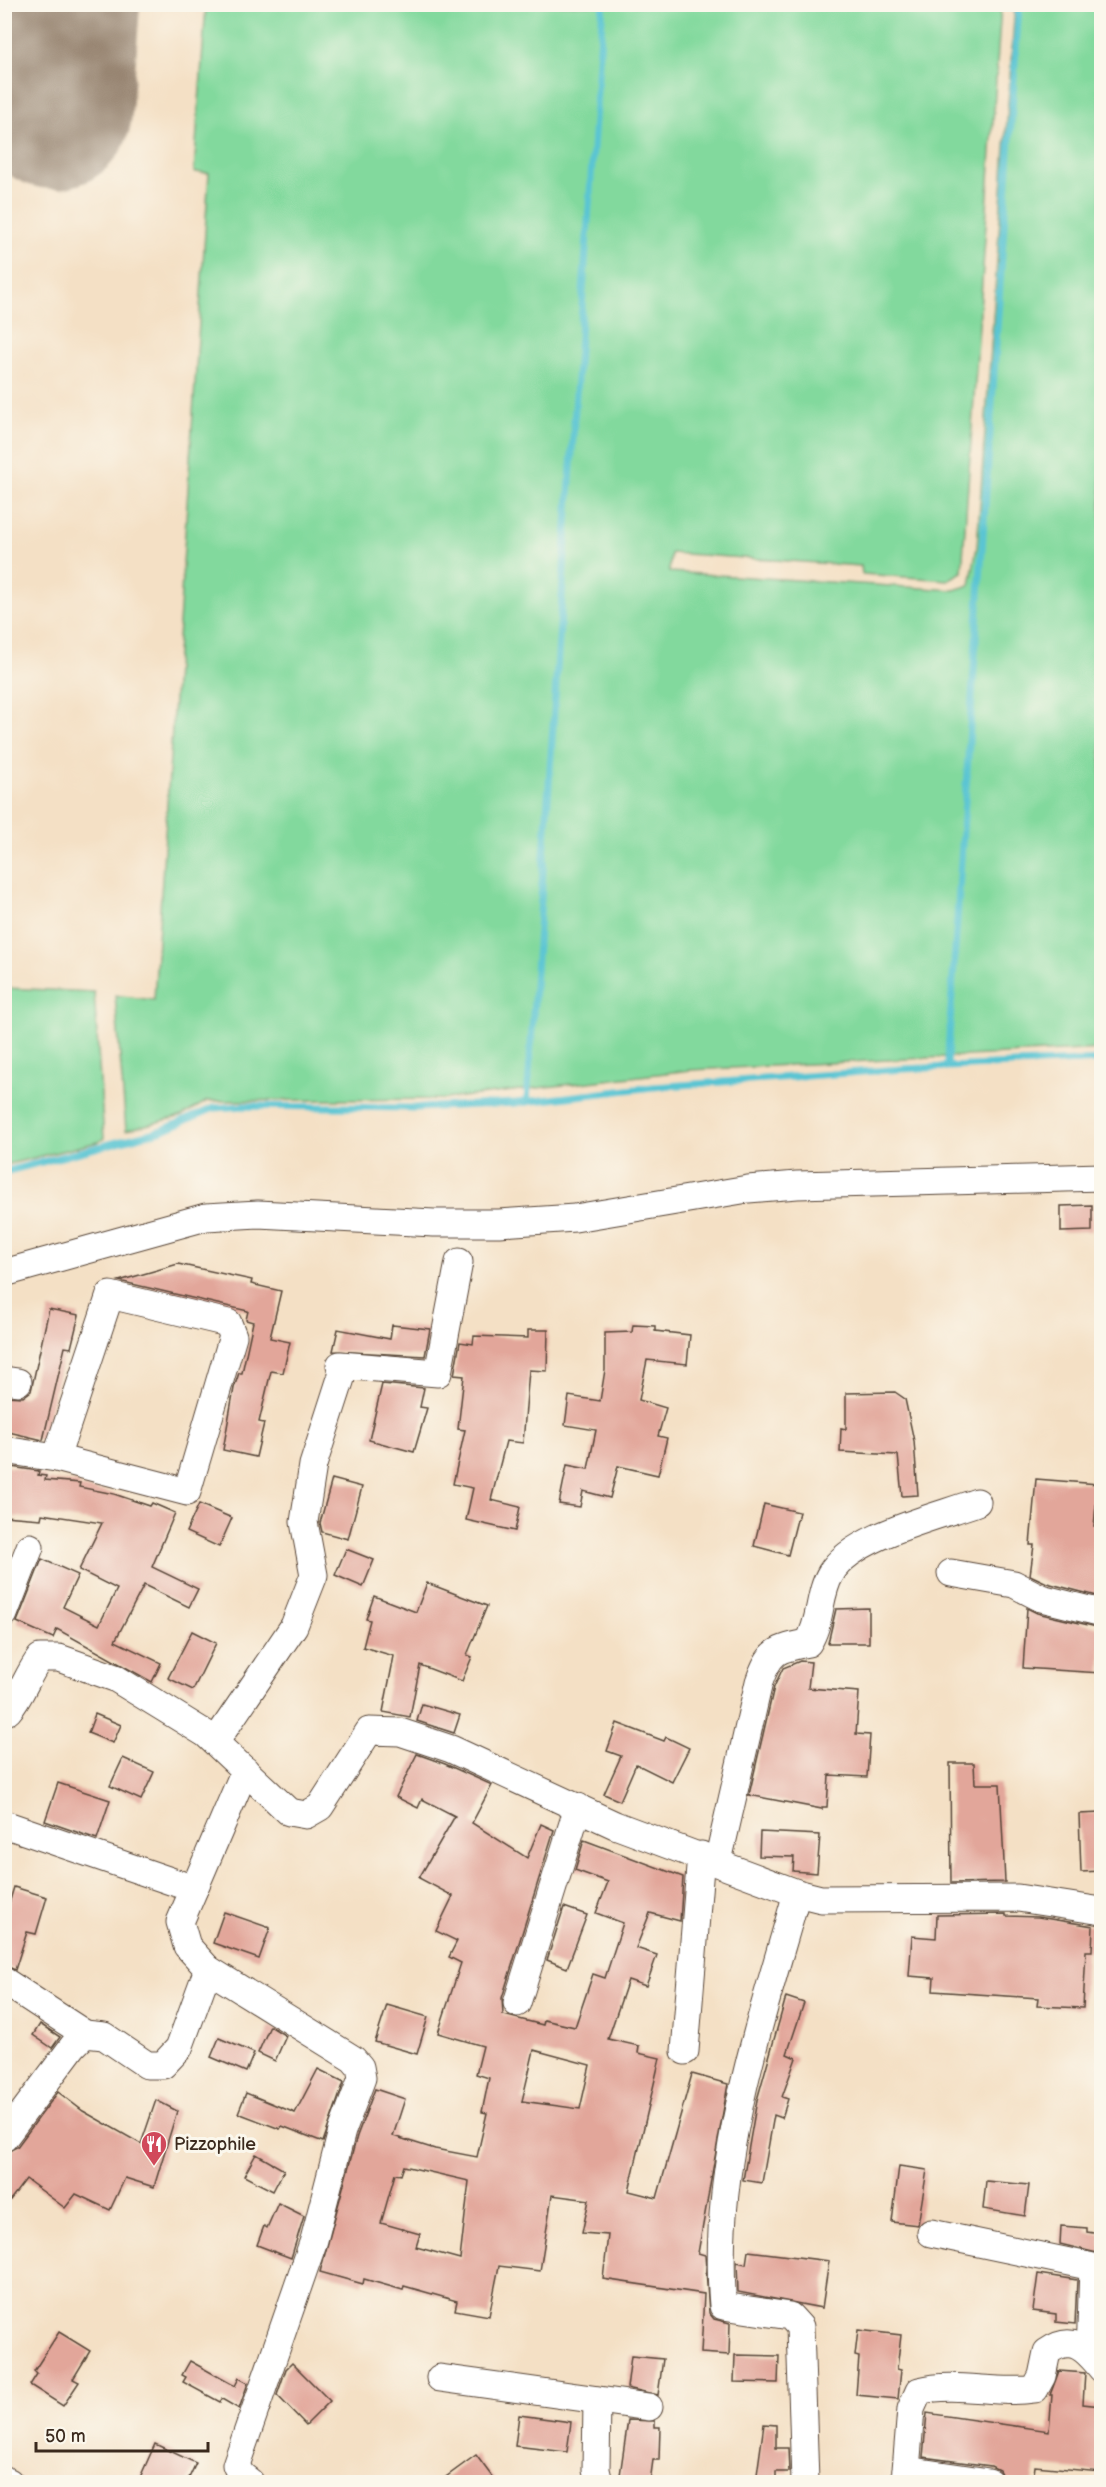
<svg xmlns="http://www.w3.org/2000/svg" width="1106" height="2487" viewBox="0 0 1106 2487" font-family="'Balsamiq Sans',sans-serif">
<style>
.green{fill:#82d99d;stroke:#5e825e;stroke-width:1.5}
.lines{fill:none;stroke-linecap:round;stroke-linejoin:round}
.stream{stroke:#5ac5d3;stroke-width:7}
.taxiway{stroke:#988572;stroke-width:62}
.runway{stroke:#988572;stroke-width:156}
.building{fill:#e2a69a;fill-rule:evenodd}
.minor-casing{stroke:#574537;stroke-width:29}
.minor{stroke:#fff;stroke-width:27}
.labels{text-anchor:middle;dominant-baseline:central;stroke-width:6;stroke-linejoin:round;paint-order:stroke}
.poi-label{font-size:18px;fill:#3b2a1e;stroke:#fbf7ec;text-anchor:start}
</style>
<rect width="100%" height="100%" fill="#fbf7ec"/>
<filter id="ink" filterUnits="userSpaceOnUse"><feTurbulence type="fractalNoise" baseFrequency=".0167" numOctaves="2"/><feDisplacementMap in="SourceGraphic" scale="12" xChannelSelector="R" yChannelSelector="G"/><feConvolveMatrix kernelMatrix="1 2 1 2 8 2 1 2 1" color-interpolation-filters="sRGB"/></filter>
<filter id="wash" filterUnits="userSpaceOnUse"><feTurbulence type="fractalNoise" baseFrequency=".008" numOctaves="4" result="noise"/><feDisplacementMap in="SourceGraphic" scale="24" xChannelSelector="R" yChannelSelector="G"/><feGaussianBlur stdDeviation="1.35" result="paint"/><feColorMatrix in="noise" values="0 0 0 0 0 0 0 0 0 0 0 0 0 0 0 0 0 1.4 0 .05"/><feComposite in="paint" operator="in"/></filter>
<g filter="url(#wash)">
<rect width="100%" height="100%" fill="#f4e0c5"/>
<g class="green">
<path d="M986 5 1001 6 962 572 948 580 862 574 861 566 671 553 669 572 954 590 970 585 977 547 1015 5H1101V1049L691 1070 444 1099 207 1101 182 1116 126 1130 115 995 154 1000 209 173 194 172 206 5Z"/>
<path d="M5 988 94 992 104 1138 98 1142 5 1165Z"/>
</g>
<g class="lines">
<g class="stream">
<path d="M947 1067 1019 4"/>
<path d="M527 1102 603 4"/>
<path d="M4 1172 163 1130 214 1108 245 1106 415 1108 516 1103 653 1087 903 1069 1102 1060"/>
</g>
<path class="taxiway" d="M4 23 23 4"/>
<path class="runway" d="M54 111 62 4"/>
</g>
<g id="blocks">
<g class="building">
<path d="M1092 1205V1231L1061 1232V1206Z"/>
<path d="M178 1264 252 1280 251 1284 281 1291 270 1338 290 1342 283 1373 271 1371 259 1422 264 1423 256 1457 223 1450 234 1388 239 1373H242L253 1322 246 1320 248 1311 119 1281Z"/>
<path d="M49 1309 79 1315 71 1348 65 1347 43 1440 4 1431V1396L23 1397 31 1391Z"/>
<path d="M392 1325 430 1329 425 1356 333 1351 338 1329 390 1339Z"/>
<path d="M633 1325 655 1326V1331L690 1335 687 1364 647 1360 639 1400 666 1408 658 1436 667 1438 658 1475 618 1466 610 1498 583 1491 580 1507 559 1504 567 1465 588 1469 596 1430 565 1425 569 1396 600 1401 605 1370V1333L632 1332Z"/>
<path d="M528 1330H548L547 1371 529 1370 523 1443 506 1441 491 1500 520 1507 515 1531 466 1520 473 1488 453 1484 465 1430 458 1429 464 1376 454 1375 460 1342 473 1344 474 1336 528 1338Z"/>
<path d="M382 1384 424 1388 420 1407 427 1408 414 1452 369 1440Z"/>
<path d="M895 1392 905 1399 914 1441 918 1495 902 1496 898 1455 840 1452 841 1428 846 1429V1393Z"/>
<path d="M4 1466 39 1471 38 1475 46 1476 45 1480 80 1483 79 1487 114 1494 150 1506 152 1503 175 1513 152 1567 198 1589 189 1607 144 1585 115 1641 161 1663 152 1682 57 1629 53 1638 17 1622 42 1559 78 1575 63 1607 99 1625 117 1589 79 1570 102 1523 42 1514 41 1519 4 1516Z"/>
<path d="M332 1479 362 1487 348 1539 322 1532 320 1523Z"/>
<path d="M1036 1479 1098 1484 1094 1526 1101 1527V1597L1047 1583 1030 1575 1034 1545H1030Z"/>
<path d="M199 1504 232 1518 219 1547 186 1532Z"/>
<path d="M764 1504 799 1512 788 1555 754 1546Z"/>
<path d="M346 1549 374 1560 363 1587 335 1575Z"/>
<path d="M427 1583 487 1606 467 1655 472 1657 462 1681 420 1665 410 1717 383 1712 394 1656 363 1647 370 1620 366 1619 374 1596 416 1612Z"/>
<path d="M869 1608V1643H828L836 1609Z"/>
<path d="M1027 1608 1037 1613 1101 1628V1673L1023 1668Z"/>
<path d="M192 1631 216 1643 193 1690 168 1678Z"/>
<path d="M800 1661 811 1662 808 1688 859 1692 856 1734 870 1735 867 1777 829 1775 827 1807H822V1809L749 1795 774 1687 783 1668Z"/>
<path d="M422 1704 460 1715 454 1733 417 1721Z"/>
<path d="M95 1714 121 1725 113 1743 88 1733Z"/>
<path d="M617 1723 664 1741 666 1737 689 1748 672 1782 636 1764 620 1801 604 1794 621 1756 607 1751Z"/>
<path d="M417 1754 445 1764 492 1785 472 1823 527 1858 541 1824 554 1830 502 1998 503 2015 543 2025 544 2020 575 2027 593 1974 605 1978 623 1923 596 1913 608 1882 575 1870 584 1840 683 1877 680 1921 650 1913 636 1948 657 1955 646 1986 628 1980 608 2039 639 2046 638 2053 660 2058 629 2191 657 2198 692 2074 728 2084 698 2253 705 2255 709 2313 714 2319 730 2323 729 2355 701 2353 704 2294 603 2279 608 2235 582 2233 589 2200 552 2195 540 2271 499 2266 489 2316 455 2310 457 2301 404 2286 403 2290 364 2279 363 2284 320 2272 357 2136 375 2089 405 2099 393 2136 435 2149 477 2157 487 2113 482 2112 489 2078 476 2074 483 2046 438 2033 461 1963 449 1957 457 1941 436 1931 453 1896 419 1878 455 1816 422 1799 418 1808 396 1797ZM534 2050 590 2065 580 2109 522 2101ZM404 2166 469 2181 460 2259 416 2247 420 2234 381 2223 395 2174 401 2175Z"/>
<path d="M123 1758 154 1772 141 1800 110 1786Z"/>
<path d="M950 1763H974L975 1784H1000L1005 1882 951 1883Z"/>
<path d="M58 1783 110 1800 97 1839 45 1821Z"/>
<path d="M1101 1813V1871L1081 1872 1079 1814Z"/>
<path d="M760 1832 820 1835 817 1873 793 1871 794 1857 759 1856Z"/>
<path d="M14 1887 47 1897 36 1934 27 1932 15 1970 4 1965V1920Z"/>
<path d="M564 1907 587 1915 567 1968 547 1960Z"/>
<path d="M224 1912 270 1928 259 1959 213 1943Z"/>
<path d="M1006 1914V1916L1038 1917 1093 1926 1092 1951H1086L1083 2008 1037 2006 1038 1998 933 1991 934 1978 909 1976 912 1936 936 1938 937 1915Z"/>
<path d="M786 1997 804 2003 787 2054 796 2058 782 2097 788 2099 782 2118 774 2115 762 2183 743 2180 757 2100Z"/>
<path d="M387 2005 428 2017 417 2054 375 2042Z"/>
<path d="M40 2024 60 2037 52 2048 33 2035Z"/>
<path d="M270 2026 286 2036 275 2061 258 2053Z"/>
<path d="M219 2038 254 2053 246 2072 211 2057Z"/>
<path d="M318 2069 344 2082 323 2142 282 2126 280 2129 238 2113 246 2093 295 2113Z"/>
<path d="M58 2092 83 2111 141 2144 156 2100 177 2111 154 2187 125 2178 110 2210 76 2194 65 2208 26 2179 4 2208V2153L17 2147Z"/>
<path d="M256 2154 284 2170 273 2191 244 2176Z"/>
<path d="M899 2166 927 2170 918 2225 892 2222Z"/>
<path d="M986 2181 1029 2185 1025 2216 983 2209Z"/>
<path d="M278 2203 304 2216 291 2258 257 2245 264 2226 267 2228Z"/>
<path d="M1061 2226 1087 2228V2232L1101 2234V2254L1060 2244Z"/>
<path d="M748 2251 829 2261 822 2308 738 2292 737 2262 746 2264Z"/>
<path d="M1038 2274 1077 2280 1075 2324 1056 2322V2314L1033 2311Z"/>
<path d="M858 2330 901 2335 897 2369 901 2370 898 2399 856 2395 859 2357 855 2356Z"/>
<path d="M59 2332 90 2351 73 2379 79 2382 63 2406 30 2385 37 2374 34 2371Z"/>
<path d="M735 2355 779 2356 778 2383 734 2382Z"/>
<path d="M631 2356 663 2359 658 2395 627 2388Z"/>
<path d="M190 2361 235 2386 239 2378 248 2383 239 2409 222 2399 220 2402 183 2382 186 2377 182 2375Z"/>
<path d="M292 2363 330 2401 306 2425 277 2395 286 2369Z"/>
<path d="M1059 2371 1085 2373 1083 2404 1101 2406V2472L1035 2466 1033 2482H1020L1004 2480 999 2470 991 2466 923 2457 927 2413 1049 2431 1052 2395H1050Z"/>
<path d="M519 2415 571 2422 567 2452 515 2446Z"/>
<path d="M628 2420 655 2421V2427H660L659 2460H653L650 2482H619Z"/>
<path d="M764 2424 776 2425V2448H788L789 2472H776V2482H756Z"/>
<path d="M155 2444 196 2463 187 2482H138Z"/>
<path d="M476 2455 496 2482H439Z"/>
</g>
</g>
</g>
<g filter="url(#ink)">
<use href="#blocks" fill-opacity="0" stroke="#574537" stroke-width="1.5"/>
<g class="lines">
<g class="minor-casing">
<g id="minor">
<path d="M4 1273 206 1217 258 1214 434 1223H499L575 1218 748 1189 797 1185 1102 1177"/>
<path d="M4 1380 18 1382"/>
<path d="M4 1450 56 1458 187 1492 233 1336 228 1323 110 1295 56 1458"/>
<path d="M951 1573 1014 1584 1041 1598 1102 1613"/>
<path d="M4 1614 30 1547"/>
<path d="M4 1709 8 1711C22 1695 27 1675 40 1658H59L115 1678 206 1734 289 1812 306 1815 320 1807 369 1731 400 1732 451 1749 615 1825 797 1893 821 1899 1018 1898 1102 1911"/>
<path d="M216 1741 294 1626 314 1575 304 1522 313 1465 343 1372 340 1365 438 1373 459 1262"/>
<path d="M245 1770 180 1922 187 1946 208 1969 353 2059 360 2067 362 2078 342 2131 314 2240 236 2465 241 2475 250 2482"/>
<path d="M4 1824 194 1889"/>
<path d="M718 1861 759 1682C770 1651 776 1649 808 1643 822 1621 818 1594 831 1573 852 1536 937 1517 977 1502"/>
<path d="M797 1893C759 2028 711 2164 723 2306L790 2316 800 2327 805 2482"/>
<path d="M4 1981 85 2034"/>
<path d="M517 2003 578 1807"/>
<path d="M685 2051 701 1855"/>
<path d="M4 2138 73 2046 85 2034 104 2036 147 2065H163L179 2048 208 1969"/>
<path d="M931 2233 1093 2267 1090 2355"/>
<path d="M440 2378 649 2407"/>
<path d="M597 2400 596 2470 599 2482"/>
<path d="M906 2470 989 2482"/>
<path d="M4 2480 9 2482"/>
<path d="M905 2482 911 2409 919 2391C957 2381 996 2395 1035 2389L1042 2376 1047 2352C1072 2334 1085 2348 1102 2369"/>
</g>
</g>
<use href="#minor" class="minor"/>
</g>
</g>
<defs>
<g id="restaurant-pin" transform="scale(1.35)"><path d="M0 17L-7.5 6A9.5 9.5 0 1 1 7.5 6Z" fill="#d1495b" stroke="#fbf7ec"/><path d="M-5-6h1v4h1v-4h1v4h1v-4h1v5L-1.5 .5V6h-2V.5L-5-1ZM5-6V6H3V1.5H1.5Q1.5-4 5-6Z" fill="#fff"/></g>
</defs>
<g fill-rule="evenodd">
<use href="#restaurant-pin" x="154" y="2144"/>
</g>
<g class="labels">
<g class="poi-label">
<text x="174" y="2144">Pizzophile</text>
</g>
</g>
<rect width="1106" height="2487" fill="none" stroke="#fbf7ec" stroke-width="24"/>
<path d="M36 2442v9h172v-9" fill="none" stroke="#3b2a1e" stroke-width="3"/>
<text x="45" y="2442" font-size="18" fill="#3b2a1e" stroke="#fbf7ec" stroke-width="4.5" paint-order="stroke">50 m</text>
</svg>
